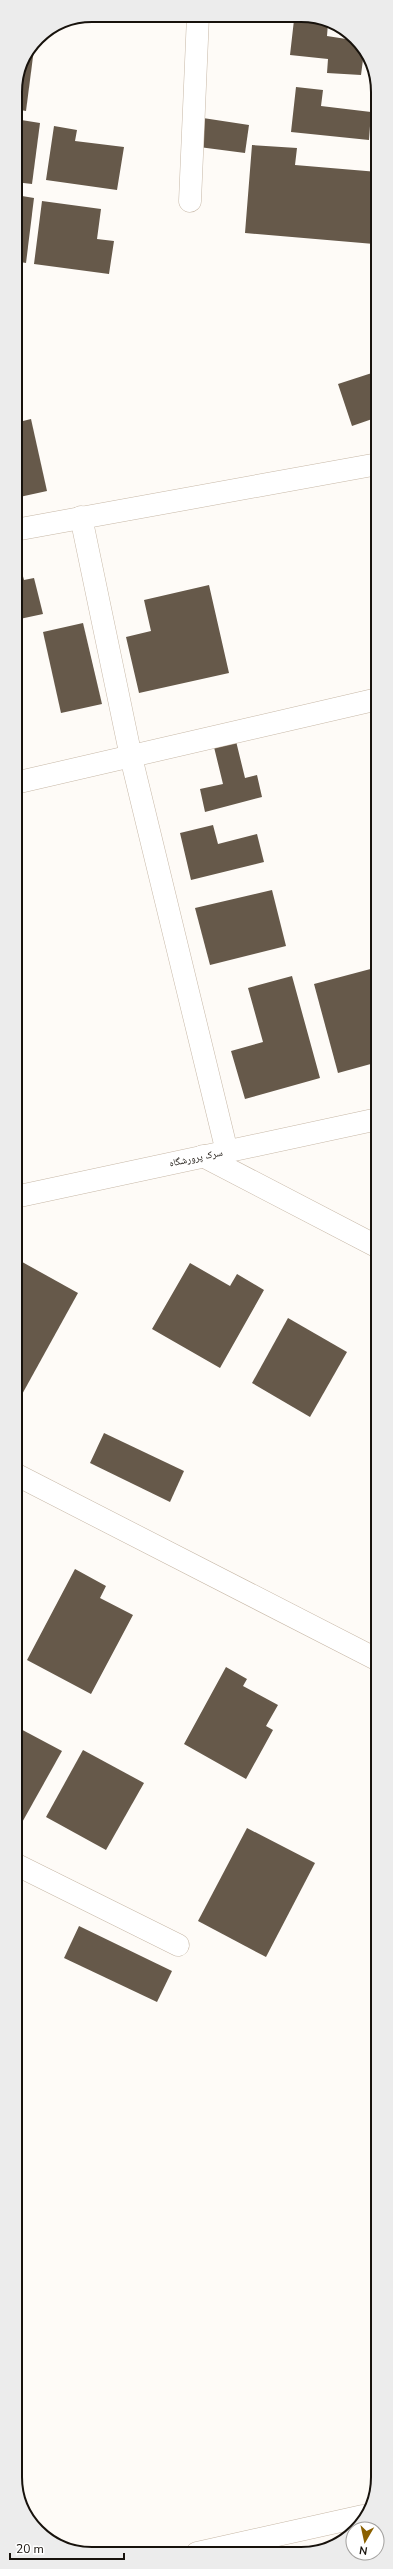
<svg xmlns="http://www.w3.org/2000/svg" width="393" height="2569" viewBox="0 0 393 2569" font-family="'Nunito Sans','Noto Naskh Arabic',sans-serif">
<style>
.building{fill:#66594a}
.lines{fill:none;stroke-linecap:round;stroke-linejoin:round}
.minor-casing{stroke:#c7b8a7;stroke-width:23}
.minor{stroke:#fff;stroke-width:22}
.labels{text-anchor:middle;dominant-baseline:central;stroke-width:4;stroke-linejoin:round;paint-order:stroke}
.street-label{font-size:10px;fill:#17120c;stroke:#fff}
.rim{fill:none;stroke:#17120c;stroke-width:2}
</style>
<rect width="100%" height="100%" fill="#fefbf7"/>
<g class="building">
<path d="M294 20 328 23 327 36 359 41 364 52 361 75 327 73 328 59 290 55Z"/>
<path d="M30 48 34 49 26 111 15 109V92L21 62Z"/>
<path d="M296 87 323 90 321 106 371 112 369 140 291 132Z"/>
<path d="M203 118 249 125 245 153 199 147Z"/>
<path d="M15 119 40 123 32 184 15 182Z"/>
<path d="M54 126 77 130 75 141 124 147 117 190 46 180Z"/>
<path d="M252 145 297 148 295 165 378 172 374 244 245 233Z"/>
<path d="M16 195 34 198 26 263 15 261Z"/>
<path d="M42 201 101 209 97 239 114 241 109 274 34 264Z"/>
<path d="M378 371V417L352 426 338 384Z"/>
<path d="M31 419 47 491 15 498V423Z"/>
<path d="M15 554H17L24 580 34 578 43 614 15 620Z"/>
<path d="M209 585 229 673 139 693 126 637 151 631 144 600Z"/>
<path d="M83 623 102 704 61 713 43 632Z"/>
<path d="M235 737 245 778 257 775 262 797 205 812 200 789 223 784 213 743Z"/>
<path d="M213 825 218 844 257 834 264 862 191 880 180 833Z"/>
<path d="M272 890 286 946 210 965 195 908Z"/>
<path d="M378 967V1062L338 1073 314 984Z"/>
<path d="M292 976 320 1078 245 1099 231 1051 263 1042 248 988Z"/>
<path d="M15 1258 78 1293 15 1407Z"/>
<path d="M190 1263 230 1286 237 1274 264 1290 220 1368 152 1329Z"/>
<path d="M288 1318 347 1352 310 1417 252 1383Z"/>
<path d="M104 1433 184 1471 170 1502 90 1463Z"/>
<path d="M75 1569 106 1586 100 1598 133 1615 91 1694 27 1660Z"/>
<path d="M226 1667 247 1679 243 1686 278 1705 266 1726 273 1730 246 1779 184 1744Z"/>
<path d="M15 1726 62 1751 15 1835Z"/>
<path d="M83 1750 144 1783 106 1850 46 1817Z"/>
<path d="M247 1828 315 1863 266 1957 198 1921Z"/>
<path d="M79 1926 172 1971 157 2002 64 1958Z"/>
</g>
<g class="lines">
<g class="minor-casing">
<g id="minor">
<path d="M190 201 198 16"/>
<path d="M81 517 131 757 227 1152"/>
<path d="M15 530 378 464"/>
<path d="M15 783 378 699"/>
<path d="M203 1156 378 1247"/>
<path d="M15 1197 378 1119"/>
<path d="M15 1474 378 1660"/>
<path d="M15 1864 178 1945"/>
<path d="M197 2553 363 2516"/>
</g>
</g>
<use href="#minor" class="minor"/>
</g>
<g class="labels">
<g class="street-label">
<text transform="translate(196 1158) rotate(-12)">سرک پرورشگاه</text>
</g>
</g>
<path d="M0 0H393V2569H0ZM92 22H301A70 70 0 0 1 371 92V2477A70 70 0 0 1 301 2547H92A70 70 0 0 1 22 2477V92A70 70 0 0 1 92 22Z" fill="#ececec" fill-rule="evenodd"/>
<path class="rim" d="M92 22H301A70 70 0 0 1 371 92V2477A70 70 0 0 1 301 2547H92A70 70 0 0 1 22 2477V92A70 70 0 0 1 92 22Z"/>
<g transform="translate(365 2541) rotate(189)"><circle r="19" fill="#ffffff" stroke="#a2a09e"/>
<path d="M0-3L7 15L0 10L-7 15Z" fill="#8a6000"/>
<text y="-6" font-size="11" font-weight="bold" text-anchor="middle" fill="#17120c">N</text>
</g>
<path d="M10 2553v6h114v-6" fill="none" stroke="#17120c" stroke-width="2"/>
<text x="16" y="2553" font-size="12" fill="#17120c" stroke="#ffffff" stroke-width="3" paint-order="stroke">20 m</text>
</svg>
